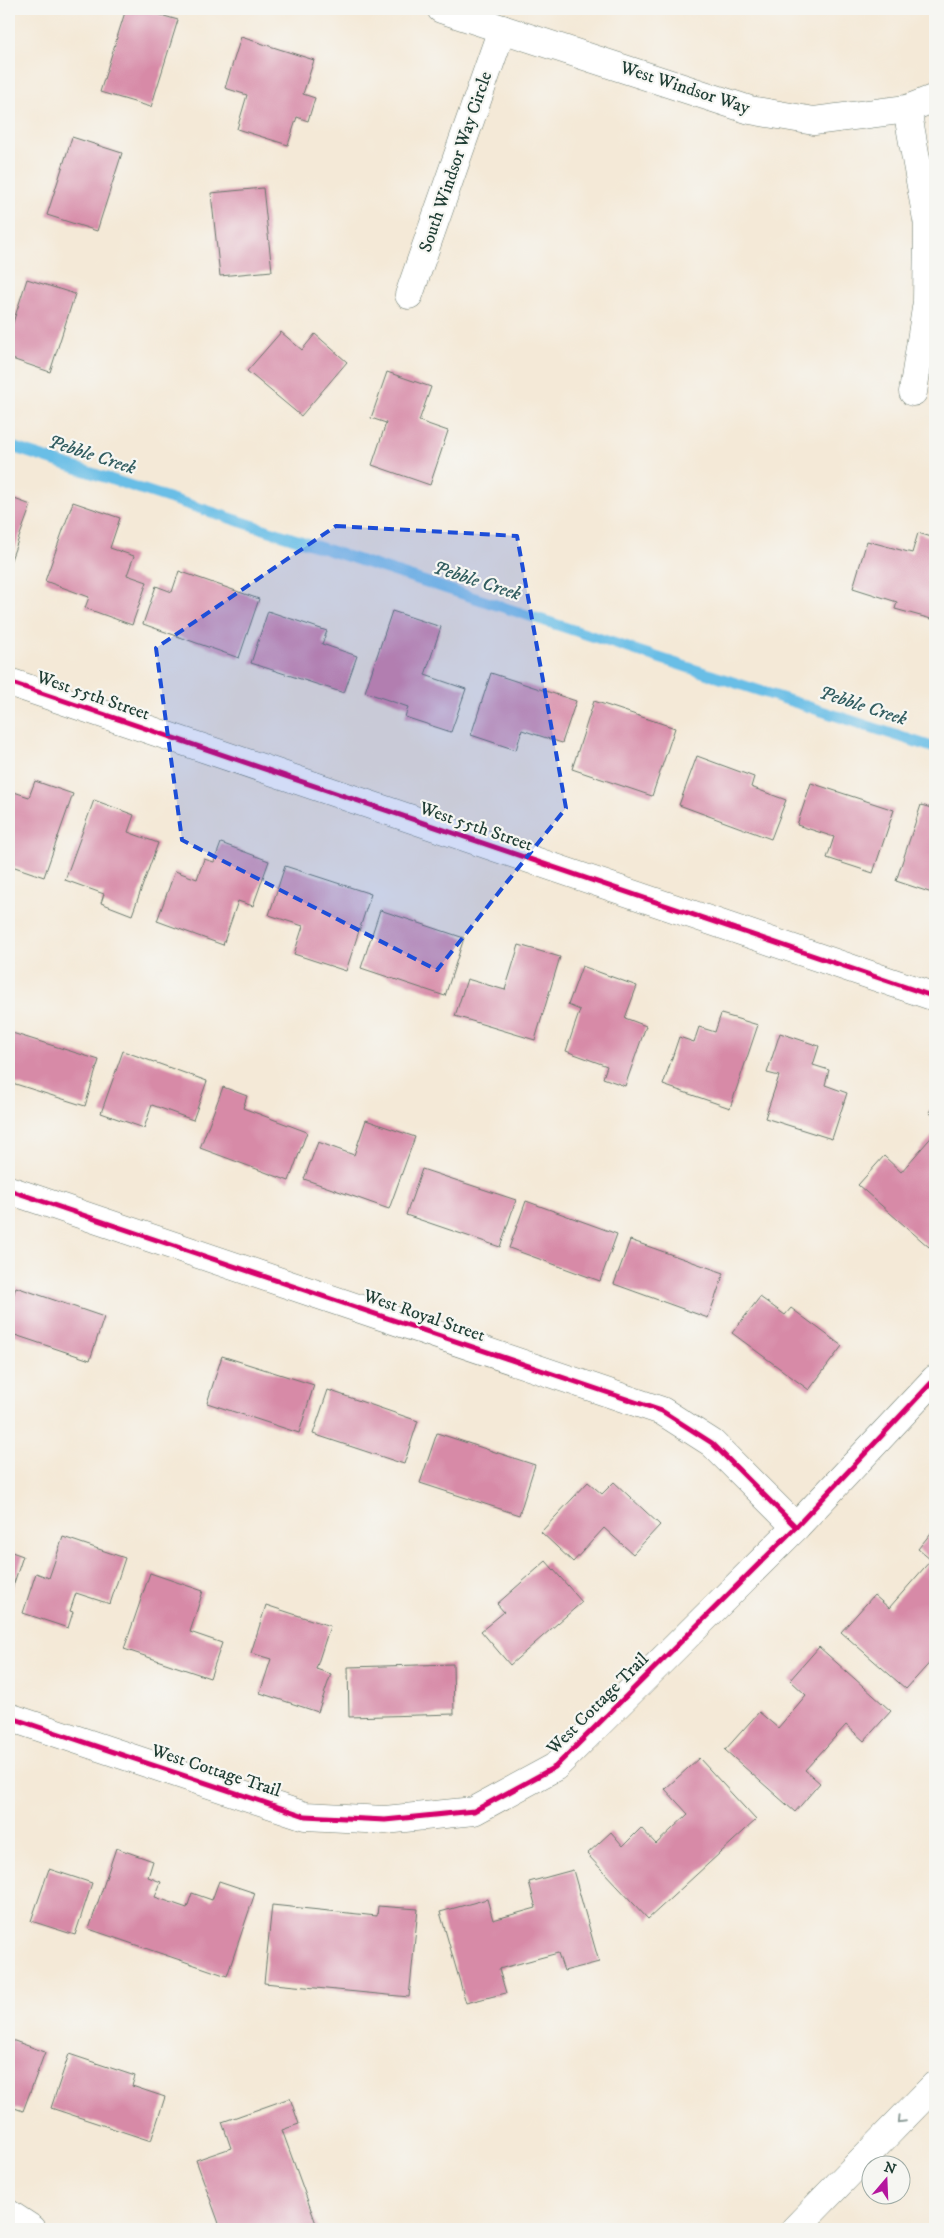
<svg xmlns="http://www.w3.org/2000/svg" width="944" height="2238" viewBox="0 0 944 2238" font-family="'IM FELL DW Pica',serif">
<style>
.lines{fill:none;stroke-linecap:round;stroke-linejoin:round}
.stream{stroke:#69bee6;stroke-width:11}
.building{fill:#d78aa7}
.minor-casing{stroke:#6a796d;stroke-width:29}
.highway-casing{stroke:#6a796d;stroke-width:29}
.minor{stroke:#fff;stroke-width:28}
.highway{stroke:#fff;stroke-width:28}
.cycleway-casing{stroke:#f6f6f2;stroke-width:8}
.cycleway{stroke:#d6006c;stroke-width:5}
.oneway{stroke:#8f9e9a}
.marked{fill:#1d4ed8;fill-opacity:0.2;stroke:#1d4ed8;stroke-width:4;stroke-dasharray:10 6;stroke-linejoin:round}
.labels{text-anchor:middle;dominant-baseline:central;stroke-width:4.5;stroke-linejoin:round;paint-order:stroke}
.street-label{font-size:18px;fill:#1f3d34;stroke:#f6f6f2}
.water-label{font-size:19px;font-style:italic;fill:#325d60;stroke:#f6f6f2}
</style>
<rect width="100%" height="100%" fill="#f6f6f2"/>
<filter id="ink" filterUnits="userSpaceOnUse"><feTurbulence type="fractalNoise" baseFrequency=".02" numOctaves="2"/><feDisplacementMap in="SourceGraphic" scale="10" xChannelSelector="R" yChannelSelector="G"/><feConvolveMatrix kernelMatrix="1 2 1 2 8 2 1 2 1" color-interpolation-filters="sRGB"/></filter>
<filter id="wash" filterUnits="userSpaceOnUse"><feTurbulence type="fractalNoise" baseFrequency=".0096" numOctaves="4" result="noise"/><feDisplacementMap in="SourceGraphic" scale="20" xChannelSelector="R" yChannelSelector="G"/><feGaussianBlur stdDeviation="1.12" result="paint"/><feColorMatrix in="noise" values="0 0 0 0 0 0 0 0 0 0 0 0 0 0 0 0 0 1.4 0 .05"/><feComposite in="paint" operator="in"/></filter>
<g filter="url(#wash)">
<rect width="100%" height="100%" fill="#f4e9d7"/>
<g class="lines">
<path class="stream" d="M9 446 935 748"/>
</g>
<g id="blocks">
<g class="building">
<path d="M126 9H140L178 20 151 107 100 92Z"/>
<path d="M241 37 314 60 303 94 315 98 308 121 297 117 288 145 237 129 247 95 225 88Z"/>
<path d="M72 137 122 153 97 231 47 215Z"/>
<path d="M263 188 272 271 220 276 211 193Z"/>
<path d="M27 279 75 294 50 372 9 358V335Z"/>
<path d="M281 332 302 350 315 334 347 362 301 416 247 371Z"/>
<path d="M387 372 431 387 419 421 448 431 430 485 372 465 386 423 371 418Z"/>
<path d="M9 497 31 505 9 565Z"/>
<path d="M73 502 120 518 110 548 134 556 127 575 147 582 132 625 85 608 89 597 45 581Z"/>
<path d="M918 533 935 538V620L895 609 897 602 853 588 867 541 912 553Z"/>
<path d="M179 571 259 599 239 658 143 624 156 586 172 592Z"/>
<path d="M268 611 327 631 322 644 357 656 344 693 251 663Z"/>
<path d="M392 611 441 627 425 675 466 689 451 732 405 717 408 707 365 692Z"/>
<path d="M491 673 576 701 562 743 522 730 516 750 471 735Z"/>
<path d="M594 701 675 728 652 796 572 769Z"/>
<path d="M697 756 754 777 751 787 786 800 771 839 679 805Z"/>
<path d="M35 781 73 794 44 877 9 865V808L14 792 29 797Z"/>
<path d="M811 783 894 810 873 873 827 858 834 837 797 825Z"/>
<path d="M94 800 134 815 128 832 158 843 132 915 101 903 104 894 65 880Z"/>
<path d="M921 805 935 809V894L896 881Z"/>
<path d="M221 843 269 861 253 906 238 901 223 945 157 921 175 871 197 879 204 859 214 862Z"/>
<path d="M285 866 371 894 346 971 294 954 303 926 269 915Z"/>
<path d="M380 910 464 938 445 996 361 968Z"/>
<path d="M519 945 560 957 535 1040 455 1016 467 979 505 990Z"/>
<path d="M582 966 637 986 625 1018 646 1026 625 1086 603 1078 607 1066 566 1051 580 1010 568 1005Z"/>
<path d="M721 1014 758 1025 730 1108 663 1085 679 1037 694 1042 699 1027 715 1032Z"/>
<path d="M9 1032 99 1060 85 1106 9 1082Z"/>
<path d="M780 1033 819 1046 813 1065 829 1070 825 1085 847 1093 832 1139 765 1118 779 1076 767 1073Z"/>
<path d="M123 1051 207 1081 193 1120 152 1105 144 1128 101 1113Z"/>
<path d="M223 1087 247 1096 243 1108 307 1132 289 1181 200 1148Z"/>
<path d="M935 1104V1118L929 1112Z"/>
<path d="M366 1120 415 1137 389 1209 304 1179 318 1142 354 1155Z"/>
<path d="M935 1133V1240L929 1247 858 1185 884 1156 901 1172Z"/>
<path d="M422 1169 516 1200 500 1247 406 1215Z"/>
<path d="M526 1201 617 1234 600 1281 509 1248Z"/>
<path d="M630 1240 724 1273 708 1318 614 1284Z"/>
<path d="M16 1287 104 1317 90 1360 9 1333V1308Z"/>
<path d="M760 1297 785 1315 791 1308 842 1346 809 1390 732 1333Z"/>
<path d="M222 1356 314 1385 299 1433 207 1403Z"/>
<path d="M328 1390 418 1421 404 1464 313 1434Z"/>
<path d="M437 1433 535 1465 519 1515 420 1483Z"/>
<path d="M588 1482 602 1494 614 1482 660 1525 633 1554 604 1528 573 1562 541 1532Z"/>
<path d="M935 1528V1657L906 1689 841 1632 874 1595 889 1608 931 1560 918 1549Z"/>
<path d="M63 1537 125 1558 110 1604 76 1593 70 1611 73 1612 68 1628 23 1613 36 1573 49 1578Z"/>
<path d="M9 1551 23 1556 9 1598Z"/>
<path d="M546 1561 582 1602 510 1665 481 1631 504 1612 497 1604Z"/>
<path d="M150 1573 203 1591 190 1632 222 1643 210 1678 124 1649Z"/>
<path d="M266 1605 330 1626 316 1669 331 1674 318 1712 260 1693 271 1659 251 1653Z"/>
<path d="M819 1647 891 1711 864 1741 846 1725 805 1770 820 1783 795 1812 725 1750 759 1712 778 1728 806 1695 790 1680Z"/>
<path d="M453 1664 454 1714 349 1717 348 1667Z"/>
<path d="M699 1758 756 1820 648 1919 587 1854 611 1832 623 1846 641 1828 656 1844 688 1814 665 1789Z"/>
<path d="M116 1848 153 1861 148 1877 161 1882 155 1897 187 1908 192 1893 212 1900 219 1881 255 1893 227 1976 89 1929Z"/>
<path d="M49 1869 92 1883 75 1935 31 1921Z"/>
<path d="M573 1870 599 1962 564 1971 558 1953 499 1969 506 1993 466 2003 440 1912 487 1899 493 1920 536 1908 529 1882Z"/>
<path d="M272 1905 377 1916 378 1906 418 1909 409 1997 264 1983Z"/>
<path d="M9 2039 45 2052 23 2111 9 2106Z"/>
<path d="M69 2054 135 2076 132 2086 165 2097 151 2141 51 2108Z"/>
<path d="M290 2098 299 2124 282 2130 318 2229H221L196 2160 231 2148 222 2122Z"/>
</g>
</g>
</g>
<g filter="url(#ink)">
<use href="#blocks" fill-opacity="0" stroke="#6a796d" stroke-width="1"/>
<g class="lines">
<g class="minor-casing">
<g id="minor">
<path d="M441 9 750 110 814 121 907 109 935 98"/>
<path d="M907 109 928 225 927 302 913 392"/>
<path d="M409 295 502 29"/>
<path d="M9 682 935 997"/>
<path d="M9 1190 662 1411 712 1443 796 1527"/>
<path d="M9 1717 305 1816 385 1820 474 1811 555 1767 796 1527 935 1379"/>
<path d="M9 2214 32 2229"/>
</g>
</g>
<g class="highway-casing">
<path id="highway" d="M795 2229 935 2085"/>
</g>
<use href="#minor" class="minor"/>
<use href="#highway" class="highway"/>
<g class="cycleway-casing">
<g id="cycleway">
<path d="M9 682 935 997"/>
<path d="M9 1190 662 1411 712 1443 796 1527"/>
<path d="M9 1717 305 1816 385 1820 474 1811 555 1767 796 1527 935 1379"/>
</g>
</g>
<use href="#cycleway" class="cycleway"/>
</g>
<defs><path id="oneway-chevron" d="M-2-3.5L2.5 0L-2 3.5" fill="none" stroke-width="1.6" stroke-linecap="round" stroke-linejoin="round" transform="scale(1.25)"/></defs>
<use class="oneway" href="#oneway-chevron" transform="translate(901 2120) rotate(134)"/>
</g>
<path class="marked" d="M336 526 517 536 566 808 437 970 182 840 156 648Z"/>
<g class="labels">
<g class="street-label">
<text transform="translate(685 88) rotate(18)">West Windsor Way</text>
<text transform="translate(456 162) rotate(-71)">South Windsor Way Circle</text>
<text transform="translate(93 696) rotate(19)">West 55th Street</text>
<text transform="translate(476 827) rotate(19)">West 55th Street</text>
<text transform="translate(424 1316) rotate(19)">West Royal Street</text>
<text transform="translate(598 1704) rotate(-45)">West Cottage Trail</text>
<text transform="translate(216 1771) rotate(18)">West Cottage Trail</text>
</g>
<g class="water-label">
<text transform="translate(92 455) rotate(18)">Pebble Creek</text>
<text transform="translate(477 581) rotate(18)">Pebble Creek</text>
<text transform="translate(863 706) rotate(18)">Pebble Creek</text>
</g>
</g>
<rect width="944" height="2238" fill="none" stroke="#f6f6f2" stroke-width="30"/>
<g transform="translate(886 2180) rotate(19)"><circle r="24" fill="#f6f6f2" stroke="#a0aca6"/>
<path d="M0-4L9 19L0 12L-9 19Z" fill="#b5179e"/>
<text y="-8" font-size="14" font-weight="bold" text-anchor="middle" fill="#1f3d34">N</text>
</g>
</svg>
